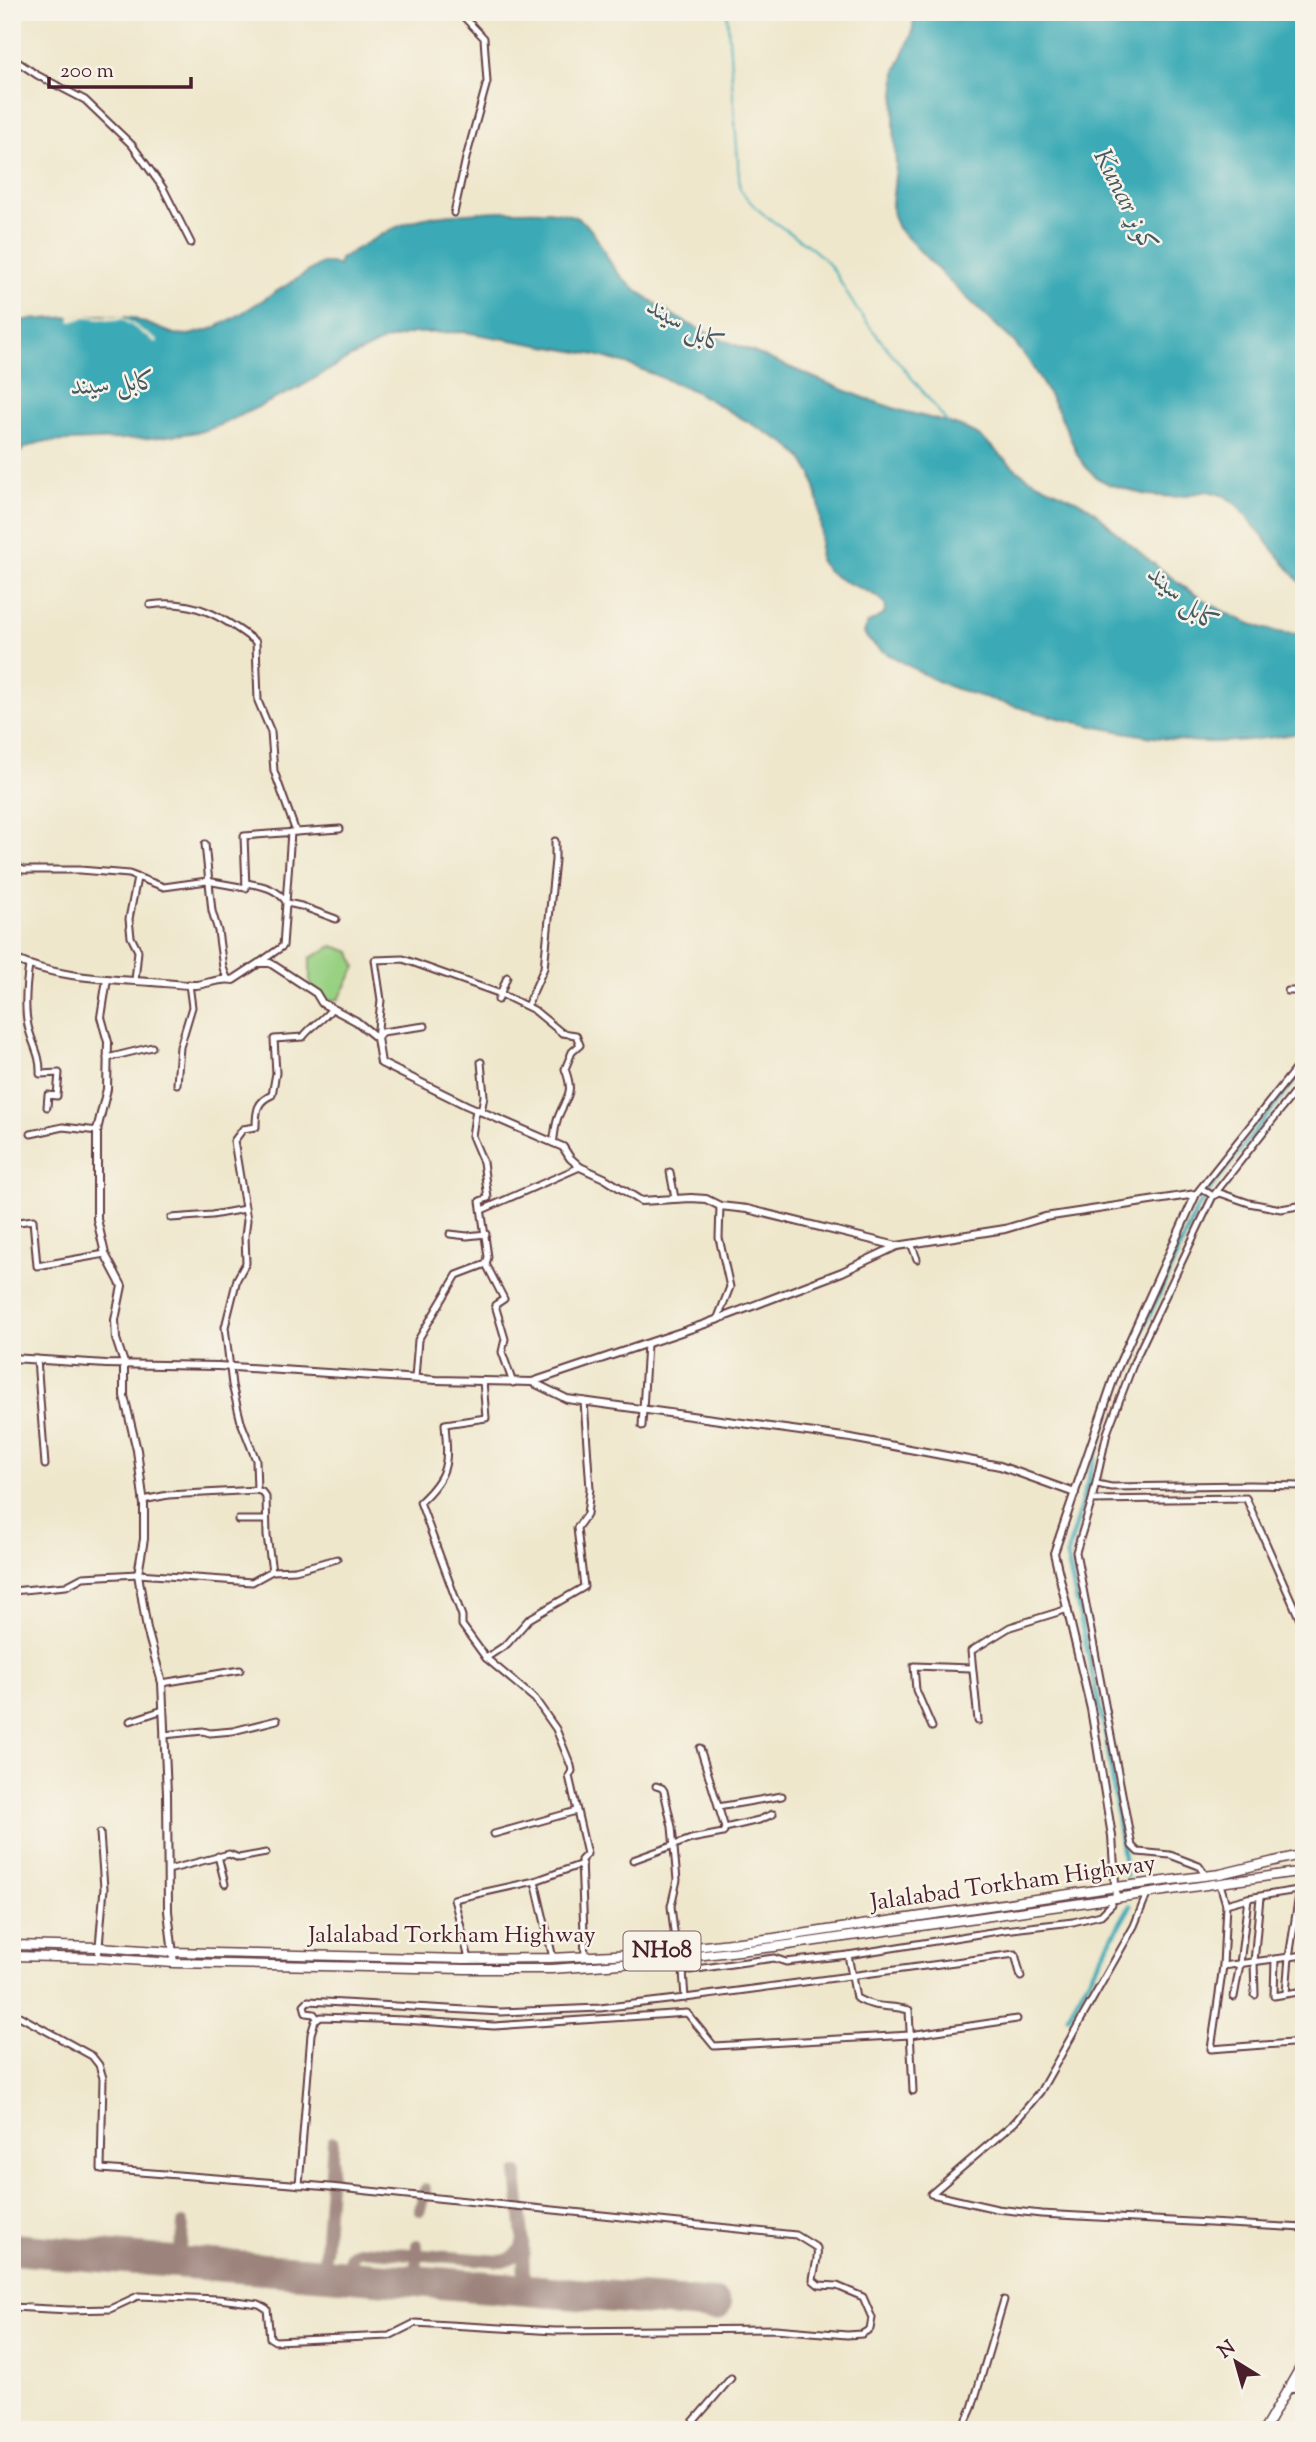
<svg xmlns="http://www.w3.org/2000/svg" width="1316" height="2442" viewBox="0 0 1316 2442" font-family="'Sorts Mill Goudy',Amiri,serif">
<style>
.green{fill:#99d183;stroke:#727857;stroke-width:2}
.water{fill:#3aaab6;stroke:#426470;stroke-width:2}
.pier{fill:#efe7cc}
.lines{fill:none;stroke-linecap:round;stroke-linejoin:round}
.stream{stroke:#3aaab6;stroke-width:2}
.canal{stroke:#3aaab6;stroke-width:5}
.taxiway{stroke:#9c837c;stroke-width:12}
.runway{stroke:#9c837c;stroke-width:32}
.minor-casing{stroke:#633d43;stroke-width:9}
.tertiary-casing{stroke:#633d43;stroke-width:10}
.trunk-casing{stroke:#633d43;stroke-width:11}
.minor{stroke:#fff;stroke-width:5}
.tertiary{stroke:#fff;stroke-width:6}
.trunk{stroke:#fff;stroke-width:8}
.labels{text-anchor:middle;dominant-baseline:central;stroke-width:5;stroke-linejoin:round;paint-order:stroke}
.shield{fill:#f7f3e8;stroke:#7e5f64;stroke-width:2}
.shield-label{font-size:23px;font-weight:bold;fill:#4a1f2b}
.street-label{font-size:24px;fill:#4a1f2b;stroke:#f7f3e8}
.water-label{font-size:26px;font-style:italic;fill:#445763;stroke:#f7f3e8}
</style>
<rect width="100%" height="100%" fill="#f7f3e8"/>
<filter id="ink" filterUnits="userSpaceOnUse"><feTurbulence type="fractalNoise" baseFrequency=".0143" numOctaves="2"/><feDisplacementMap in="SourceGraphic" scale="14" xChannelSelector="R" yChannelSelector="G"/><feConvolveMatrix kernelMatrix="1 2 1 2 8 2 1 2 1" color-interpolation-filters="sRGB"/></filter>
<filter id="wash" filterUnits="userSpaceOnUse"><feTurbulence type="fractalNoise" baseFrequency=".00686" numOctaves="4" result="noise"/><feDisplacementMap in="SourceGraphic" scale="28" xChannelSelector="R" yChannelSelector="G"/><feGaussianBlur stdDeviation="1.57" result="paint"/><feColorMatrix in="noise" values="0 0 0 0 0 0 0 0 0 0 0 0 0 0 0 0 0 1.4 0 .05"/><feComposite in="paint" operator="in"/></filter>
<g filter="url(#wash)">
<rect width="100%" height="100%" fill="#efe7cc"/>
<path class="green" d="M333 946 351 952 356 967 339 999 327 1001 310 987V958Z"/>
<g class="water">
<path d="M915 12H1304V587L1238 506 1225 496 1208 491 1175 497 1146 495 1109 484 1097 478 1086 467 1078 456 1059 412 1029 361 1014 342 947 279 898 228 893 216 892 205 896 166 894 123 896 71 912 34Z"/>
<path d="M498 211C522 212 554 207 577 218 596 227 604 257 617 272 633 290 656 304 676 317 707 335 740 346 772 360 811 376 850 394 890 407 915 416 942 419 966 429 987 438 1001 458 1020 472 1042 488 1069 494 1090 508 1100 515 1108 525 1117 533 1165 574 1237 636 1304 634V732C1265 739 1227 744 1187 741 1124 735 1061 720 1000 702 982 696 962 692 944 684 928 677 912 668 897 659 886 653 870 645 864 633L867 624 884 614 886 607C875 585 837 589 819 560L821 531 819 504 812 475 802 458 787 444 692 390 633 366 596 355 465 332 414 333 383 341 349 358 300 387 218 426 199 432 152 438 41 442 27 447 12 458V321L102 315 132 318 174 334 189 335 212 329 234 318 322 263H331L338 266 340 259C364 245 390 227 417 220 443 213 471 213 498 211Z"/>
</g>
<path class="pier" d="M85 315 121 316 158 341 156 343 122 319 113 320 86 317 72 322 70 320V316Z"/>
<g class="lines">
<path class="stream" d="M727 12 740 189C764 224 798 232 826 261 839 275 846 295 858 311 887 350 920 386 949 425"/>
<g class="canal">
<path d="M1126 1875 1107 1741 1067 1556 1102 1431 1120 1381 1196 1211 1210 1189 1304 1068"/>
<path d="M1068 2016 1130 1906"/>
</g>
<g class="taxiway">
<path d="M517 2173 523 2237 524 2284 518 2289"/>
<path d="M420 2210 425 2190"/>
<path d="M181 2249 185 2259 207 2265"/>
<path d="M160 2261C185 2259 181 2245 183 2224"/>
<path d="M311 2273 320 2271 324 2265 333 2142"/>
<path d="M416 2275 421 2281 428 2282"/>
<path d="M349 2276 350 2256 359 2250 501 2261C515 2259 522 2251 523 2237"/>
<path d="M409 2281 416 2275 417 2245"/>
</g>
<path class="runway" d="M12 2249 715 2305"/>
</g>
</g>
<g filter="url(#ink)">
<g class="lines">
<g class="minor-casing">
<g id="minor">
<path d="M12 58 37 75 85 100 132 145 163 188 191 243"/>
<path d="M454 213 466 158 487 82 484 38 459 12"/>
<path d="M296 832 340 829"/>
<path d="M205 844 212 911 218 931 223 968 227 978"/>
<path d="M12 864 23 870H80L129 874 164 887 207 881 246 888 244 836 296 832 274 771 271 732 258 701 256 642C222 616 194 599 150 605"/>
<path d="M246 883C263 886 277 888 287 903L301 906 336 919"/>
<path d="M12 912V939"/>
<path d="M259 963 283 946 291 832"/>
<path d="M29 966C26 985 24 1007 28 1026 32 1044 41 1055 40 1074L59 1073 57 1096 48 1095 47 1107"/>
<path d="M135 981 138 951 131 937 129 919 137 878"/>
<path d="M1288 991H1304"/>
<path d="M498 1000 507 977"/>
<path d="M527 1006 544 968 555 860V841"/>
<path d="M377 1038 381 1000 375 960 403 959 501 994 534 1010 562 1033 576 1035 580 1045 572 1052 565 1069C574 1093 568 1094 559 1115 555 1123 555 1134 553 1143"/>
<path d="M377 1038 382 1032 425 1026"/>
<path d="M107 1058 152 1047"/>
<path d="M177 1084 180 1047 192 1007 189 984"/>
<path d="M476 1109 472 1136 483 1162 488 1198 480 1201 488 1257 486 1264 504 1299 495 1305 505 1339 502 1352 513 1383"/>
<path d="M481 1112 484 1096 481 1062"/>
<path d="M31 1134 63 1127 98 1131"/>
<path d="M670 1172 675 1198"/>
<path d="M1201 1188 1213 1196 1220 1193 1249 1203 1281 1209 1304 1205"/>
<path d="M1196 1194 1304 1058"/>
<path d="M482 1210 580 1167"/>
<path d="M171 1218 212 1215 245 1209"/>
<path d="M12 1223 33 1220 37 1266 105 1254"/>
<path d="M450 1234 467 1236 486 1234"/>
<path d="M912 1246 917 1259"/>
<path d="M717 1320 730 1287 719 1238 720 1206"/>
<path d="M37 1359 45 1465"/>
<path d="M415 1378 418 1340 457 1275 486 1264"/>
<path d="M483 1381 486 1418 445 1424C448 1462 450 1474 420 1502L462 1616V1625L486 1658"/>
<path d="M584 1401 590 1489 587 1514 577 1528 584 1587 529 1619 507 1644 486 1658 535 1699 556 1729 571 1766 572 1771 569 1776 587 1854 581 1860 585 1957"/>
<path d="M642 1426 647 1344"/>
<path d="M1097 1484 1111 1487 1249 1485 1304 1486"/>
<path d="M143 1500 168 1495 257 1490"/>
<path d="M1092 1500 1107 1433 1134 1362 1213 1196 1304 1080"/>
<path d="M238 1520H266"/>
<path d="M272 1571 267 1536 266 1497 262 1492 257 1490 256 1460 241 1422 232 1385 225 1327 237 1279 246 1263 245 1236 247 1220 234 1141 243 1129 256 1127C256 1111 257 1101 272 1095L276 1073 274 1039 303 1037C312 1025 324 1020 332 1008"/>
<path d="M12 1591 66 1586 83 1577 138 1574 252 1582 272 1571 295 1570 337 1559"/>
<path d="M162 1683 240 1670"/>
<path d="M130 1721 163 1710"/>
<path d="M978 1721 971 1651 1010 1627 1068 1609"/>
<path d="M932 1727 916 1690 914 1666 971 1668"/>
<path d="M164 1735 203 1731 210 1733 233 1731 277 1720"/>
<path d="M700 1748 725 1828"/>
<path d="M656 1786 662 1788 664 1791 672 1827 677 1880 671 1906 676 1949"/>
<path d="M718 1807 782 1796"/>
<path d="M494 1834 576 1811"/>
<path d="M218 1856 225 1884"/>
<path d="M633 1860 691 1839 723 1833 725 1828 759 1820 773 1814"/>
<path d="M168 1870 229 1854 239 1858 266 1853"/>
<path d="M1206 1876 1199 1866 1170 1855 1138 1852 1132 1846 1076 1552 1092 1500 1246 1498 1304 1629"/>
<path d="M535 1881 553 1958"/>
<path d="M1220 1884 1226 1904 1223 1966 1211 2049 1304 2042"/>
<path d="M1147 1894 1134 1926 1040 2092 1015 2122 931 2194 997 2209 1041 2214 1304 2228"/>
<path d="M1226 1904 1248 1898 1304 1889"/>
<path d="M98 1958 104 1888 100 1833"/>
<path d="M469 1959 454 1899 535 1881 582 1864"/>
<path d="M1275 1959 1274 1996 1304 1991"/>
<path d="M1223 1966 1304 1955"/>
<path d="M1286 1993 1289 1957 1300 1889"/>
<path d="M1255 1995 1254 1962 1260 1897"/>
<path d="M1234 1997 1240 1964 1248 1898"/>
<path d="M685 1998 1015 1954 1021 1977"/>
<path d="M12 2012 92 2056 99 2065 103 2078 101 2169 330 2187 796 2235 817 2248C819 2260 814 2268 813 2280L819 2285 837 2286 863 2297 872 2318 870 2329 862 2334 847 2335 775 2329 555 2331 415 2323 389 2336 275 2341 270 2338 267 2309 259 2304 219 2299 138 2296 110 2309 69 2310 12 2307"/>
<path d="M318 2019 314 2014 306 2013 304 2005 308 2001 501 2012 600 2008 685 1998 683 1971 774 1958 786 1962 848 1955"/>
<path d="M1299 2043 1304 1996"/>
<path d="M913 2091 909 2010C887 2004 878 2010 856 1998L848 1955 1004 1930 1073 1922 1101 1915 1112 1904 1111 1899"/>
<path d="M299 2185 311 2034 315 2021 321 2017 404 2020 494 2026 687 2013 714 2046 910 2035 1017 2019"/>
<path d="M1288 2389 1304 2387"/>
<path d="M686 2430 731 2378"/>
<path d="M962 2430 972 2408 1004 2300"/>
</g>
</g>
<g class="tertiary-casing">
<g id="tertiary">
<path d="M12 958C55 978 105 979 152 982 166 983 181 985 196 985 208 984 221 977 233 980L259 963H270L316 993 322 1003 356 1021 377 1038 381 1063 466 1105 563 1147 570 1158 580 1167 604 1178 641 1201 691 1198 706 1199 720 1206 747 1209 897 1246"/>
<path d="M107 979 101 1017 108 1042 107 1089 97 1130V1219L105 1254 122 1286 115 1320 116 1339 124 1363V1396L137 1450 144 1505V1539L138 1574 147 1629 162 1683 167 1793 168 1911 174 1963"/>
<path d="M12 1358 106 1364 218 1366 436 1380 532 1382 705 1324 842 1272 897 1246 1005 1229 1045 1217 1196 1194 1117 1369 1054 1553 1091 1709 1112 1836 1116 1899"/>
<path d="M532 1382 567 1399 851 1438 1000 1466 1075 1493"/>
</g>
</g>
<g class="trunk-casing">
<g id="trunk">
<path d="M12 1945 99 1947 173 1952 464 1959 551 1958 634 1954 774 1938 1116 1887 1220 1874 1304 1854"/>
<path d="M12 1956 98 1958 174 1963 466 1969H551L635 1963 774 1947 1304 1871"/>
<path d="M1264 2430 1304 2361"/>
</g>
</g>
<use href="#minor" class="minor"/>
<use href="#tertiary" class="tertiary"/>
<use href="#trunk" class="trunk"/>
</g>
</g>
<g class="labels">
<rect class="shield" x="623.5" y="1931.5" width="77" height="39" rx="5"/>
<g class="shield-label">
<text x="662" y="1951">NH08</text>
</g>
<g class="street-label">
<text transform="translate(1013 1884) rotate(-8)">Jalalabad Torkham Highway</text>
<text x="452" y="1936">Jalalabad Torkham Highway</text>
</g>
<g class="water-label">
<text transform="translate(1125 202) rotate(63)">Kunar کونړ</text>
<text transform="translate(686 327) rotate(30)">کابل سيند</text>
<text transform="translate(114 385) rotate(-4)">کابل سيند</text>
<text transform="translate(1183 600) rotate(41)">کابل سيند</text>
</g>
</g>
<rect width="1316" height="2442" fill="none" stroke="#f7f3e8" stroke-width="42"/>
<g transform="translate(1236 2362) rotate(323)" stroke="#f7f3e8" stroke-width="5" paint-order="stroke">
<path d="M0-5L12 26L0 18L-12 26Z" fill="#4a1f2b"/>
<text y="-10" font-size="19" font-weight="bold" text-anchor="middle" fill="#4a1f2b">N</text>
</g>
<path d="M49 77v10h142v-10" fill="none" stroke="#4a1f2b" stroke-width="3.5"/>
<text x="60" y="77" font-size="21" fill="#4a1f2b" stroke="#f7f3e8" stroke-width="5" paint-order="stroke">200 m</text>
</svg>
